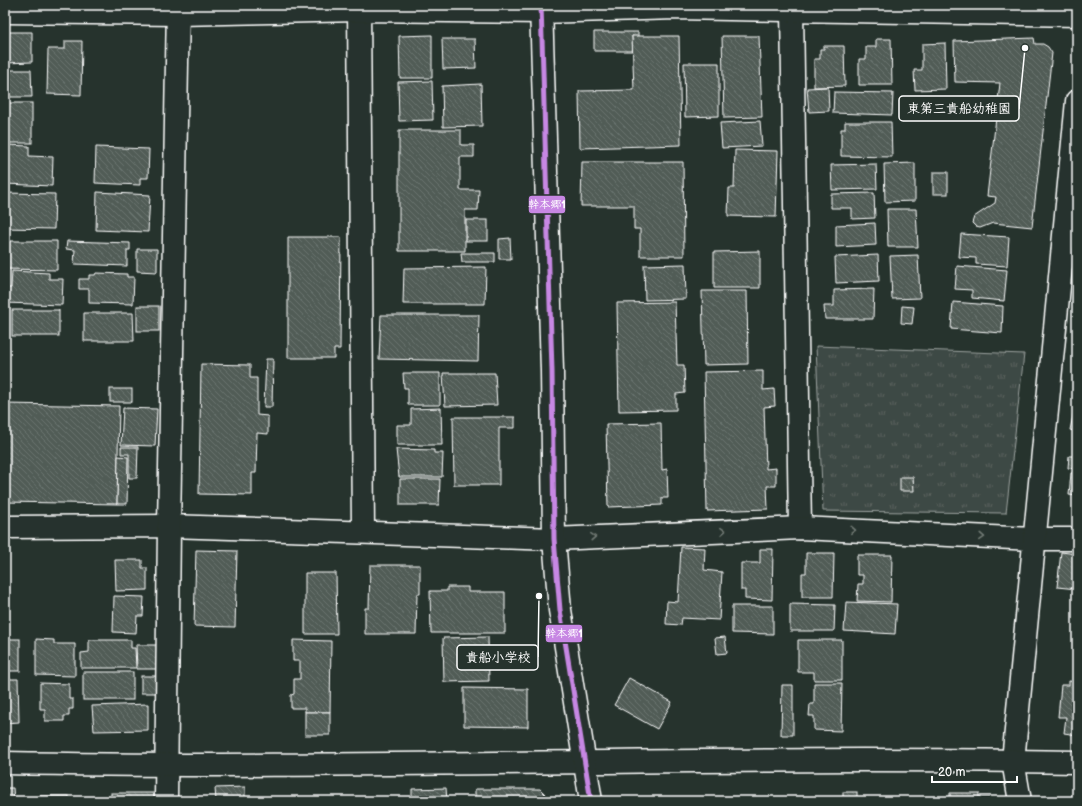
<svg xmlns="http://www.w3.org/2000/svg" width="1082" height="806" viewBox="0 0 1082 806" font-family="'Balsamiq Sans','Klee One',sans-serif">
<style>
.grass{fill:url(#grass-tufts);stroke:#9ea4a2}
.building{fill:url(#building-back-hatch);stroke:#fff}
.lines{fill:none;stroke-linecap:round;stroke-linejoin:round}
.minor-casing{stroke:#fff;stroke-width:25}
.tertiary-casing{stroke:#fff;stroke-width:25}
.primary-casing{stroke:#fff;stroke-width:25}
.minor{stroke:#26332d;stroke-width:22}
.tertiary{stroke:#26332d;stroke-width:22}
.primary{stroke:#26332d;stroke-width:22}
.bus-1-casing{stroke:#26332d;stroke-width:8}
.bus-1{stroke:#c787e3;stroke-width:5}
.oneway{stroke:#727a76}
.leader{fill:none;stroke:#fff;stroke-width:1.5}
.callout-dot{fill:#fff;stroke:#26332d;stroke-width:1.5}
.callout{fill:#26332d;stroke:#fff;stroke-width:1.5}
.callout-label{font-size:13px;text-anchor:middle;font-weight:bold;fill:#fff}
.line-badge{stroke:#26332d;stroke-width:1.5}
.badge-label{font-size:11px;text-anchor:middle;font-weight:bold;fill:#fff}
</style>
<defs>
<pattern id="grass-tufts" width="24" height="20" patternUnits="userSpaceOnUse"><rect width="24" height="20" fill="#3e4944"/><path d="M3 7l-1-3M5 7V3M7 7l1-3M15 17l-1-3M17 17v-4M19 17l1-3" fill="none" stroke="#5b6460"/></pattern>
<pattern id="building-back-hatch" width="6" height="6" patternUnits="userSpaceOnUse"><rect width="6" height="6" fill="#515c57"/><path d="M-1 5l2 2M0 0l6 6M5-1l2 2" fill="none" stroke="#6b7470"/></pattern>
</defs>
<rect width="100%" height="100%" fill="#26332d"/>
<filter id="ink" filterUnits="userSpaceOnUse"><feTurbulence type="fractalNoise" baseFrequency=".025" numOctaves="2"/><feDisplacementMap in="SourceGraphic" scale="8" xChannelSelector="R" yChannelSelector="G"/><feConvolveMatrix kernelMatrix="1 2 1 2 8 2 1 2 1" color-interpolation-filters="sRGB"/></filter>
<g filter="url(#ink)">
<path class="grass" d="M816 346 1024 354 1006 513 823 511Z"/>
<g class="building">
<path d="M5 32H32V62L5 63Z"/>
<path d="M594 32H638V37L632 36 633 51H594Z"/>
<path d="M432 35V78H400L399 36Z"/>
<path d="M632 36H679L681 145 580 148 579 91 634 90Z"/>
<path d="M722 36H759L762 117 724 118Z"/>
<path d="M1034 38 1035 44H1043L1048 47 1052 53 1032 227 993 223 980 228 976 227 972 223 974 217 995 203 996 197 987 196 1000 83 955 82 954 41Z"/>
<path d="M442 39H475L476 68 443 69Z"/>
<path d="M876 39H891L892 85H859V59H866V47H876Z"/>
<path d="M65 41H82L81 95 47 94 48 49H65Z"/>
<path d="M945 43 946 89 915 90 914 70H922V44Z"/>
<path d="M824 46H844L845 86 814 87V59H820V49H824Z"/>
<path d="M684 63H719V116L685 117Z"/>
<path d="M5 70H31L32 97H5Z"/>
<path d="M432 81 433 120 399 121 398 82Z"/>
<path d="M481 84 482 126 443 127 442 86Z"/>
<path d="M828 87 829 111 809 112 807 88Z"/>
<path d="M834 92 893 93 892 115 833 113Z"/>
<rect x="5" y="103" width="27" height="40"/>
<path d="M760 121 762 146 722 148 720 123Z"/>
<path d="M845 122H891L892 157 841 156V129H845Z"/>
<path d="M399 130H461V145H474V157H460V190H479L478 210H465V251H399Z"/>
<path d="M6 145 29 146V156L53 157 52 186 5 184Z"/>
<path d="M96 147 149 149 148 178H140V185L95 183Z"/>
<path d="M735 150 778 151 776 217 728 216 729 188H734Z"/>
<path d="M582 162H683L684 256H640V229H634V206H581Z"/>
<path d="M915 163V201L885 202 884 164Z"/>
<path d="M876 164 877 189 832 190 831 165Z"/>
<rect x="933" y="172" width="15" height="22"/>
<path d="M97 192 150 195 148 232 96 230Z"/>
<path d="M5 193 55 194 54 229 5 228Z"/>
<path d="M874 193 875 218 852 219V208H831V194Z"/>
<path d="M887 209H916L918 247H888Z"/>
<rect x="466" y="220" width="22" height="21"/>
<path d="M875 223 876 245 836 247V225Z"/>
<path d="M961 234 1009 237 1007 266 976 264V258L959 257Z"/>
<path d="M288 237H341L340 349H334V358H288Z"/>
<path d="M510 238 511 259H499V239Z"/>
<path d="M8 241H57V270L5 269Z"/>
<path d="M67 241 130 243V250H127V266L74 264 75 250 66 249Z"/>
<path d="M137 249H157V272L137 271Z"/>
<path d="M760 251V288H714V252Z"/>
<path d="M461 253H495V262H462Z"/>
<path d="M878 255 879 281 836 283 835 257Z"/>
<path d="M918 255 920 298 892 299 890 256Z"/>
<path d="M685 264 686 299 645 300 644 265Z"/>
<path d="M957 266 1007 270 1004 301 972 298V290L955 289Z"/>
<path d="M486 267 485 304H403L404 268Z"/>
<path d="M12 271 49 273V279H63L62 305 5 303V288H11Z"/>
<path d="M96 273 127 274V277H134L133 304 89 303V289H79V279H89V275H95Z"/>
<path d="M874 289 873 319H825L824 306H834V290Z"/>
<path d="M702 291H747L748 364 704 365Z"/>
<path d="M675 302 677 365H684L685 393 676 394V410L619 411 617 303Z"/>
<path d="M953 302 1003 306 1002 333 951 329Z"/>
<rect x="137" y="306" width="22" height="25"/>
<path d="M902 306 914 307 912 324 901 323Z"/>
<rect x="12" y="310" width="47" height="26"/>
<path d="M84 313H133L134 341H84Z"/>
<path d="M381 315H479L478 361 379 359Z"/>
<path d="M266 359H273L272 407H264Z"/>
<path d="M201 364 250 365V378H257V415L268 416V434L257 433 256 473H252V495L199 494Z"/>
<path d="M763 371V390L774 389 775 406 764 407 766 469 776 468V486H767L768 509 707 511 704 372Z"/>
<path d="M403 373H440V405H408V388H404Z"/>
<path d="M443 373H495L497 405 445 406Z"/>
<rect x="110" y="389" width="22" height="13"/>
<path d="M5 404 119 406 117 504 5 502Z"/>
<path d="M123 408 157 409 155 446 121 445Z"/>
<path d="M441 408 442 445H397V425H411V409Z"/>
<path d="M1074 411H1077V432L1070 430Z"/>
<path d="M453 417H515V428H499V485H454Z"/>
<path d="M661 423 662 470 667 469 668 498H662V505L608 507 606 424Z"/>
<path d="M121 447H138L137 478H129V454H121Z"/>
<path d="M396 449 434 450V453H443L442 477H399Z"/>
<path d="M118 456 128 457 127 504H117Z"/>
<path d="M1069 456H1077V469L1068 468Z"/>
<path d="M1071 473H1077V496L1069 495Z"/>
<path d="M900 477H913L914 491H900Z"/>
<path d="M400 479H440L439 505H400Z"/>
<path d="M681 547 705 548 704 570 722 572 719 620 682 618 681 625 666 624 667 601 678 602Z"/>
<path d="M760 549H773L772 600 745 599V590H741V563H760Z"/>
<path d="M196 550 237 551 235 627 194 626Z"/>
<path d="M1061 552 1077 554V589L1057 587Z"/>
<path d="M806 553H834L833 597H802V573H806Z"/>
<path d="M857 555H892L891 602 857 601 858 584H863V575H857Z"/>
<path d="M115 560H142V568H147V590L116 591Z"/>
<path d="M370 565H420V594H417L416 634H365V608H369Z"/>
<path d="M305 573H336L337 634H305Z"/>
<path d="M447 587H468V592H505V633H431L430 591H447Z"/>
<path d="M114 596 144 597 143 616H137L136 633 113 632Z"/>
<path d="M846 602 897 604 895 634 844 631Z"/>
<path d="M790 604 835 605 834 631H790Z"/>
<path d="M732 606H773V634L732 633Z"/>
<path d="M488 637 489 681 444 682 443 638Z"/>
<path d="M725 637 727 653 717 654 715 638Z"/>
<rect x="5" y="639" width="15" height="32"/>
<path d="M36 639 54 640V644H75V676L36 675Z"/>
<path d="M89 640H131V648H135L136 668H81V653L89 652Z"/>
<path d="M293 640 331 641 330 712H305V708H291V695L294 694V679H300V661H293Z"/>
<path d="M798 640H842V680H814V672H798Z"/>
<path d="M136 645H158V669H137Z"/>
<rect x="83" y="672" width="50" height="28"/>
<rect x="141" y="676" width="16" height="17"/>
<path d="M629 678 672 702 657 729 614 705Z"/>
<path d="M5 679H18L19 722 5 723Z"/>
<path d="M1069 681 1077 682V735L1064 733 1066 717H1058L1061 685H1069Z"/>
<path d="M40 683 69 684V699H73V709H69V716H64V721H45V709H40Z"/>
<path d="M814 683H842L841 731 814 730V716H809L810 704H814Z"/>
<path d="M782 685H793V735H781Z"/>
<path d="M464 688 528 689V727L464 726Z"/>
<path d="M148 704V730L94 731 92 706Z"/>
<rect x="305" y="712" width="25" height="23"/>
<path d="M245 787V801H216L215 788Z"/>
<path d="M5 788H13L14 801H5Z"/>
<path d="M446 788 447 801H412V789Z"/>
<path d="M475 789H540L547 796V801H475Z"/>
<rect x="843" y="792" width="14" height="9"/>
<rect x="111" y="793" width="43" height="8"/>
<path d="M950 793H979V798H989V801H950Z"/>
<rect x="40" y="796" width="29" height="5"/>
</g>
<g class="lines">
<g class="minor-casing">
<g id="minor">
<path d="M359 5 363 531"/>
<path d="M792 10 800 528"/>
<path d="M5 12 178 14 359 10 541 12 676 8 1077 15"/>
<path d="M5 527 169 526 554 539 800 528 1034 539H1077"/>
<path d="M1013 761 1020 801"/>
<path d="M166 801 169 526 178 5"/>
</g>
</g>
<g class="tertiary-casing">
<g id="tertiary">
<path d="M1013 761 1077 101"/>
<path d="M5 763C362 770 720 755 1077 762"/>
</g>
</g>
<g class="primary-casing">
<path id="primary" d="M541 5 552 371 554 539 560 610 591 801"/>
</g>
<use href="#minor" class="minor"/>
<use href="#tertiary" class="tertiary"/>
<use href="#primary" class="primary"/>
<g class="bus-1-casing">
<path id="bus-1" d="M541 5 552 371 554 539 560 610 591 801"/>
</g>
<use href="#bus-1" class="bus-1"/>
</g>
<defs><path id="oneway-chevron" d="M-2-3.5L2.5 0L-2 3.5" fill="none" stroke-width="1.6" stroke-linecap="round" stroke-linejoin="round"/></defs>
<g class="oneway">
<use href="#oneway-chevron" transform="translate(853 530) rotate(3)"/>
<use href="#oneway-chevron" transform="translate(723 531) rotate(-3)"/>
<use href="#oneway-chevron" transform="translate(593 537) rotate(-3)"/>
<use href="#oneway-chevron" transform="translate(982 537) rotate(3)"/>
</g>
</g>
<path class="leader" d="M1025 48L1019 109M539 596L538 657"/>
<g class="callout-dot">
<circle cx="1025" cy="48" r="4"/>
<circle cx="539" cy="596" r="4"/>
</g>
<g class="callout">
<rect x="899" y="96" width="120" height="25" rx="4"/>
<rect x="457" y="645" width="81" height="25" rx="4"/>
</g>
<g class="callout-label">
<text x="959" y="113">東第三貴船幼稚園</text>
<text x="498" y="662">貴船小学校</text>
</g>
<g class="line-badge">
<rect x="528" y="195" width="38" height="19" rx="4" fill="#c787e3"/>
<rect x="545" y="624" width="38" height="19" rx="4" fill="#c787e3"/>
</g>
<g class="badge-label">
<text x="547" y="208">幹本郷1</text>
<text x="564" y="637">幹本郷1</text>
</g>
<rect width="1082" height="806" fill="none" stroke="#26332d" stroke-width="20"/>
<rect x="10" y="10" width="1062" height="786" fill="none" stroke="#fff" stroke-width="1.5" filter="url(#ink)"/>
<path d="M932 776v6h85v-6" fill="none" stroke="#ffffff" stroke-width="2"/>
<text x="938" y="776" font-size="12" fill="#ffffff" stroke="#26332d" stroke-width="3" paint-order="stroke">20 m</text>
</svg>
